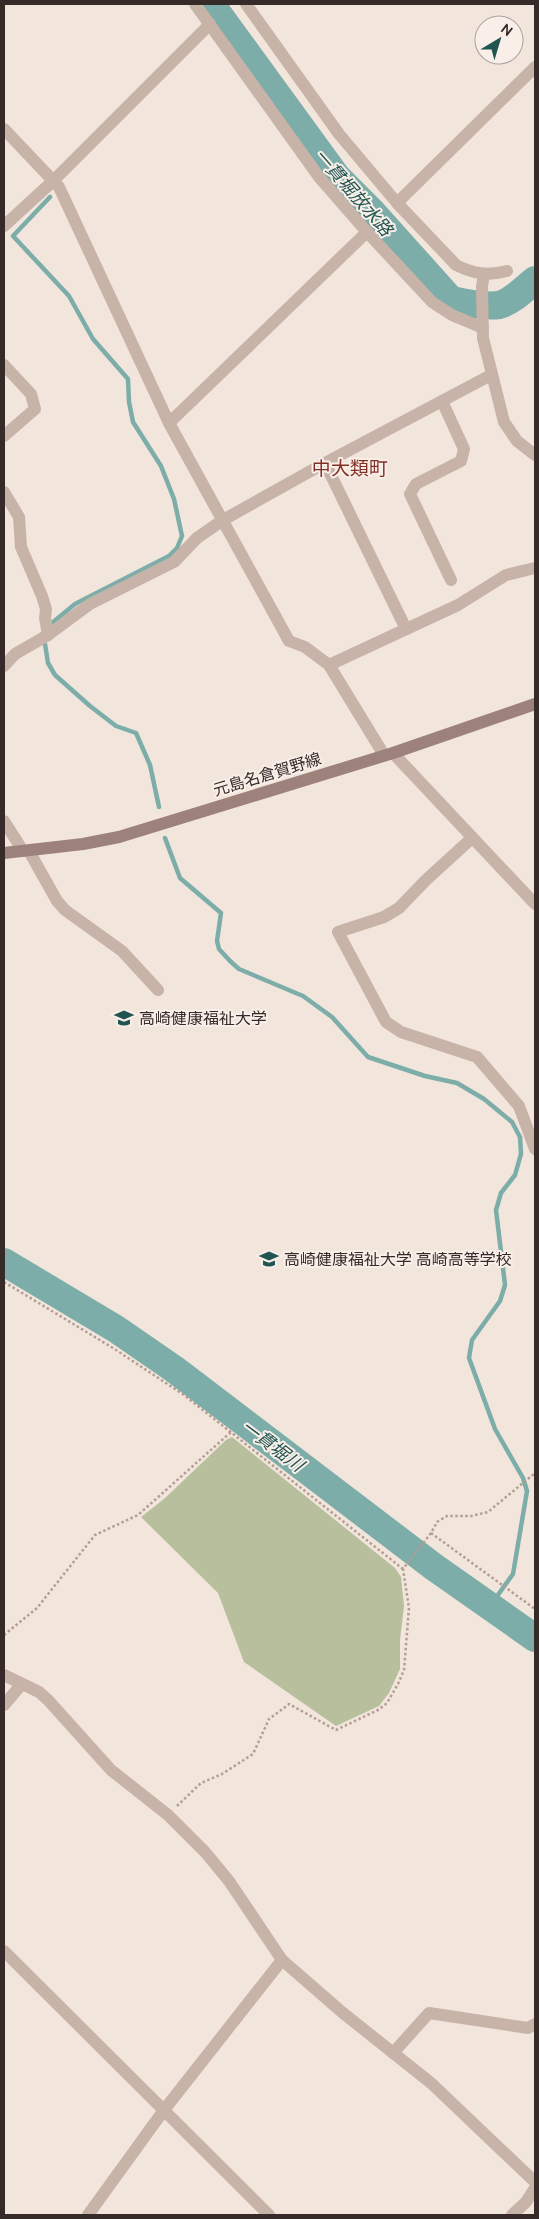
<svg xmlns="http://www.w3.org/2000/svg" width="539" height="2219" viewBox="0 0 539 2219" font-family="Ubuntu,'Noto Sans JP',sans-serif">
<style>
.green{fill:#b8bf9d}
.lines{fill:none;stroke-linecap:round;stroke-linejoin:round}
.stream{stroke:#7cada9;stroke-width:4.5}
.river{stroke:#7cada9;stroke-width:28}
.path{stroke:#b49d93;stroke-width:2.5;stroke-dasharray:2.5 2.5;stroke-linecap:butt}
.street{stroke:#c8b3a8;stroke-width:12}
.secondary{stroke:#9c827a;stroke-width:12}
.labels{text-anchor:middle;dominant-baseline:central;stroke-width:4;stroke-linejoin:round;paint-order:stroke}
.street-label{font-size:16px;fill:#362b28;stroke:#f9efe8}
.poi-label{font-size:16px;fill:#362b28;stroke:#f9efe8;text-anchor:start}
.water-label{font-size:18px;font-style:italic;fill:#205552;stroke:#f9efe8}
.quarter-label{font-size:19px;fill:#813025;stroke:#f9efe8}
</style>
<rect width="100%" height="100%" fill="#f1e5dc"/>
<path class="green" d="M232 1437 395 1568 401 1577 404 1606 400 1640V1669L389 1693 379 1706 336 1726 244 1662 218 1593 141 1517 164 1499 226 1440Z"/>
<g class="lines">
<g class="stream">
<path d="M50 197 13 236 69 296 93 339 128 379 129 402 133 422 161 466 174 499 182 536 177 548 169 556 75 604 52 623"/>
<path d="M45 644 48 663 55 675 90 706 116 726 136 733 150 765 159 807"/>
<path d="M165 838 180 878 221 913 217 941 219 949 230 961 239 969 303 996 332 1017 368 1057 425 1076 457 1083 484 1099 512 1122 520 1137 521 1154 515 1175 501 1193 496 1210 505 1285 500 1301 472 1340 469 1358 495 1429 523 1478 527 1491 513 1574 490 1606"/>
</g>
<g class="river">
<path d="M211 4 337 177 373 213 451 300C465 303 484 307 499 305 512 302 525 288 535 280"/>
<path d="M4 1262 116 1329 174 1369 434 1567 535 1638"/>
</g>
<g class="path">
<path d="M4 1282 113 1348 184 1395 403 1569"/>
<path d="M431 1533 535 1609"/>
<path d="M4 1635 37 1608 95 1535 138 1515 231 1432"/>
<path d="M177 1806 201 1783 222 1774 253 1754 269 1719 289 1704 336 1730 378 1710 387 1703 398 1684 404 1670 409 1608 403 1569 431 1533 437 1522 447 1516H471L488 1512 535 1473"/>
</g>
<g class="street">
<path d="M195 4 319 177 367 232 432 302 452 315 483 328"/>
<path d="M246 4 339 134 397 203 456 265C474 274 488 276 507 271"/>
<path d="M4 129 59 187 169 423 289 641 305 647 329 665 384 755"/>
<path d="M397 203 535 67"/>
<path d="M4 226 53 181 210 24"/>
<path d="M484 275 482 286 483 338 504 422 517 441 535 455"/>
<path d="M4 365 31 394 35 409 4 436"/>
<path d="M442 401 464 449 461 461 416 484 410 494 451 580"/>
<path d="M169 423 367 232"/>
<path d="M325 463 406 629"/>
<path d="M4 492 19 517 21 547 42 596 46 609 45 618 48 635"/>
<path d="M329 665 458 605 506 575 535 568"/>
<path d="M4 666 15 654 48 635 90 604 174 562 197 538 223 520 325 463 491 375"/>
<path d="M393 753 535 904"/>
<path d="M4 821 23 851"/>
<path d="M472 838 426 880 399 908 384 917 338 932 386 1022 401 1032 477 1057 519 1106 535 1149"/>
<path d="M29 851 57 901 65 910 122 951 158 990"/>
<path d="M4 1675 39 1692 48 1700 111 1770 168 1815 205 1852 229 1881 282 1960 343 2013 431 2083 535 2182"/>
<path d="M4 1705 21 1685"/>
<path d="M4 1951 269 2215"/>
<path d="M393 2053 429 2013 528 2028 535 2024"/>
<path d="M88 2215 164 2110 282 1960"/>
<path d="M512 2215 526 2202 535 2188"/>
</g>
<path class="secondary" d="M4 853 83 844 119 837 393 753 535 704"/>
</g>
<defs>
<g id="university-bare" transform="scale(1.5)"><path d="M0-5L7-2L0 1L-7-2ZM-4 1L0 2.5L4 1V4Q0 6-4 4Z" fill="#205552" stroke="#f9efe8" stroke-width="2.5" paint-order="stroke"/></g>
<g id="school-bare" transform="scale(1.5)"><path d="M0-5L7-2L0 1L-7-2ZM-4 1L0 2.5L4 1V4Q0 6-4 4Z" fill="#205552" stroke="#f9efe8" stroke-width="2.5" paint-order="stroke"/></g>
</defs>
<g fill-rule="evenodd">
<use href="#university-bare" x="124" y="1018"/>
<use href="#school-bare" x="269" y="1259"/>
</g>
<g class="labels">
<g class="street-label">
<text transform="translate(267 774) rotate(-17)">元島名倉賀野線</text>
</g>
<g class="poi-label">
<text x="139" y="1018">高崎健康福祉大学</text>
<text x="284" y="1259">高崎健康福祉大学 高崎高等学校</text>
</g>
<g class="water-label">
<text transform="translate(354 192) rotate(49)">一貫堀放水路</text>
<text transform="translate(273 1445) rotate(37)">一貫堀川</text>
</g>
<g class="quarter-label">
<text x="350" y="468">中大類町</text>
</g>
</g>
<rect width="539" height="2219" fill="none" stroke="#362b28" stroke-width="10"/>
<g transform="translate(499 40) rotate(38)"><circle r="24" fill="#f9efe8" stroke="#aba19b"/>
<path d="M0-4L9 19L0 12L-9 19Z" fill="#205552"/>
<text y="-8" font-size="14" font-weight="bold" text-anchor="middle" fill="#362b28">N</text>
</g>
</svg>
